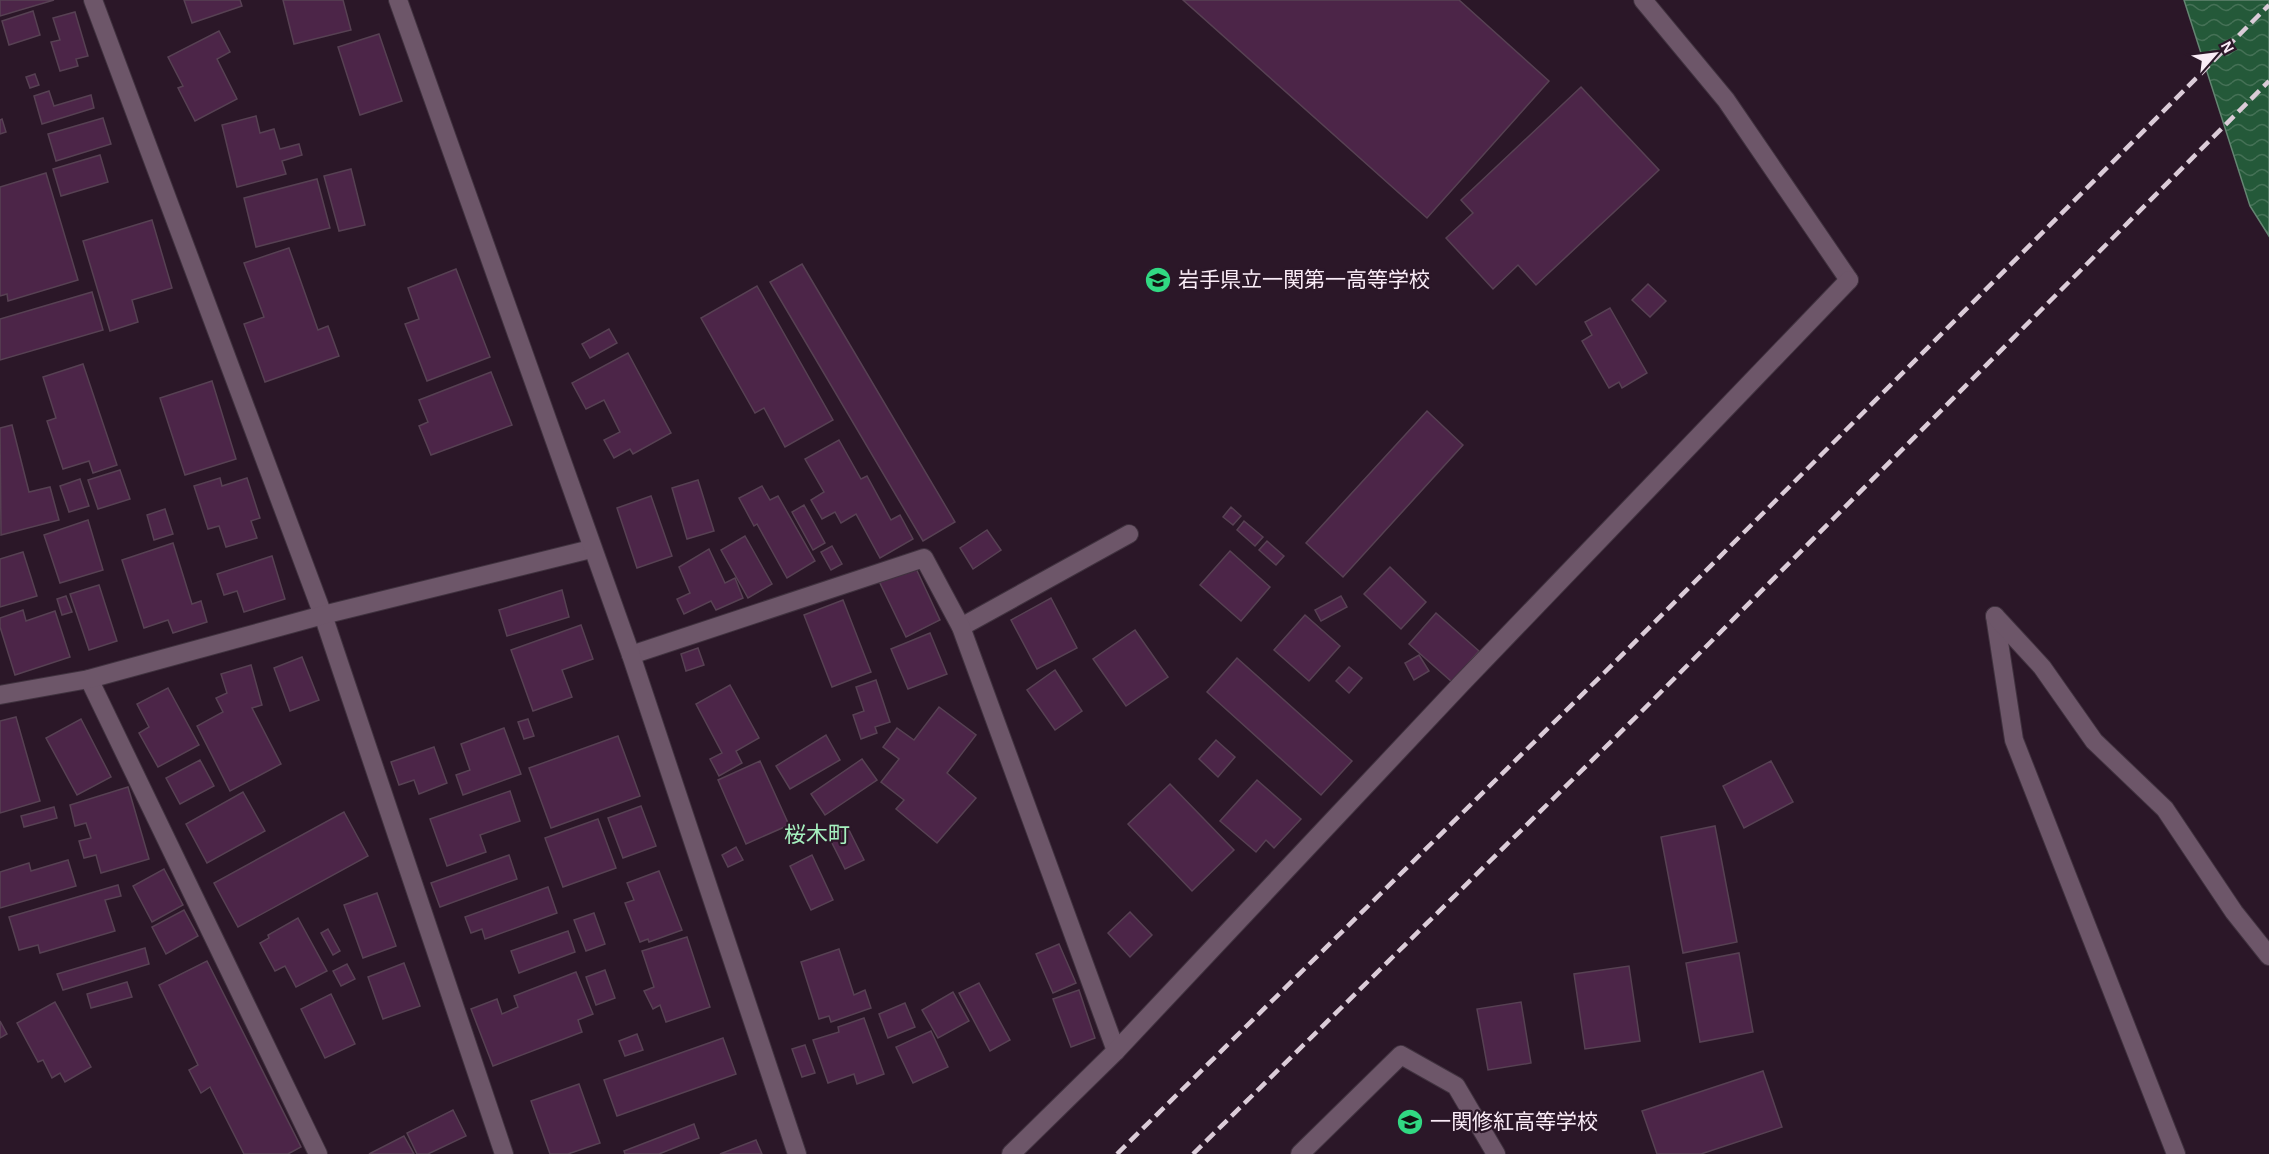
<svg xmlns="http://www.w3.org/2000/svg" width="2269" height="1154" viewBox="0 0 2269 1154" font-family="'Alegreya Sans','Noto Sans JP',sans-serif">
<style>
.water{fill:url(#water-waves);stroke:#648572;stroke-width:1.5}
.building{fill:#4c2548;stroke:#574153;stroke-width:1.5}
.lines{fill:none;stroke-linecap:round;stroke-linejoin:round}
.service-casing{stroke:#40323f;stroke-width:20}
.minor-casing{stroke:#40323f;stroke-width:20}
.tertiary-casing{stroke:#40323f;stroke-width:20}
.service{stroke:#6d5669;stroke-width:18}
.minor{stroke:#6d5669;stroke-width:18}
.tertiary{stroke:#6d5669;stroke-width:18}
.rail{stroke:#dbccd8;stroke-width:4.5;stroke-dasharray:12 6;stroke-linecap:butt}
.labels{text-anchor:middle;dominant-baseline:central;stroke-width:4.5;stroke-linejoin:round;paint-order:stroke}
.poi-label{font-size:21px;fill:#faecf7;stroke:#2b1728;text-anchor:start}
.neighbourhood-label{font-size:22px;fill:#a6f0bf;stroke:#2b1728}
</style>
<defs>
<pattern id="water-waves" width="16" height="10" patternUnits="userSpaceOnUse" patternTransform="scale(1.5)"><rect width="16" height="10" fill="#245939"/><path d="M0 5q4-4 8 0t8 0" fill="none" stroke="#457156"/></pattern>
</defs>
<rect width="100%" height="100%" fill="#2b1728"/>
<path class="water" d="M2184 0H2269V236L2250 206Z"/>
<g class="building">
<path d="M0 0H54L0 16Z"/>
<path d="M184 0H240L242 6 192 23Z"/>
<path d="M283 0H343L351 30 294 44Z"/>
<path d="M1183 0H1459L1549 81 1427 218Z"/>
<path d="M33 11 40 35 9 45 2 21Z"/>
<path d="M75 12 88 56 76 59 78 66 60 71 51 42 60 40 53 18Z"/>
<path d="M219 31 230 52 217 59 237 99 195 121 178 88 183 86 168 57Z"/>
<path d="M379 34 402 101 360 115 338 47Z"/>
<path d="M35 74 39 85 30 88 26 77Z"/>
<path d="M1581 87 1659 170 1536 285 1518 265 1493 289 1446 238 1473 213 1461 200Z"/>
<path d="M49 91 54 106 91 95 94 108 42 124 34 96Z"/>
<path d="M256 116 260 133 274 129 280 149 299 144 302 155 282 161 286 174 237 187 222 125Z"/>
<path d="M103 118 111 144 56 161 48 134Z"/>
<path d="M2 119 6 132 0 134V120Z"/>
<path d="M100 155 108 182 61 196 53 169Z"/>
<path d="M351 169 365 225 339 231 324 176Z"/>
<path d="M46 173 78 280 8 301 7 294 0 296V187Z"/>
<path d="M317 179 330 228 256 247 244 198Z"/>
<path d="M152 220 172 288 132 300 138 322 110 331 83 241Z"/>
<path d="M289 248 318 330 328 326 339 356 265 382 244 324 264 317 244 263Z"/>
<path d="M802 264 955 522 923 541 770 282Z"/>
<path d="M456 269 490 357 427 381 405 324 419 319 408 288Z"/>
<path d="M1648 284 1666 301 1650 317 1632 300Z"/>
<path d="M757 286 833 420 785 447 764 408 755 413 701 318Z"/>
<path d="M92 292 103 330 0 360V319Z"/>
<path d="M1610 308 1647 373 1622 388 1619 382 1609 388 1582 341 1592 335 1585 322Z"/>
<path d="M609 329 617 343 590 358 582 344Z"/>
<path d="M628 353 671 433 633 454 630 449 614 458 604 440 620 432 604 400 586 409 572 383Z"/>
<path d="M83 364 117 465 93 473 89 461 63 469 47 421 56 418 43 377Z"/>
<path d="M491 372 512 425 431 455 419 426 428 422 419 400Z"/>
<path d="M212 381 236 459 185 475 160 398Z"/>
<path d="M1427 411 1463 445 1343 577 1306 543Z"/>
<path d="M12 425 29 492 50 487 59 520 1 535 0 428Z"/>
<path d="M839 440 861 479 867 476 891 520 900 515 913 539 880 558 856 514 841 523 835 512 822 519 811 500 824 492 805 459Z"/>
<path d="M120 470 130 499 98 509 88 480Z"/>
<path d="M220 478 222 486 247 478 260 518 251 521 257 538 226 547 219 526 208 529 194 486Z"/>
<path d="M80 479 89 506 69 512 60 486Z"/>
<path d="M698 480 714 531 687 539 672 488Z"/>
<path d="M762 486 770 500 778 496 815 561 787 578 757 524 754 526 739 498Z"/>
<path d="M651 496 672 556 637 568 617 508Z"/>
<path d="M804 505 825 543 813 550 792 512Z"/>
<path d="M1231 507 1241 516 1233 525 1223 517Z"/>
<path d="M165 509 173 534 154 540 147 515Z"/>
<path d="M88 520 103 570 60 583 44 535Z"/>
<path d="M1244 521 1263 537 1255 546 1237 530Z"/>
<path d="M987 530 1001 550 973 569 960 548Z"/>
<path d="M745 536 772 584 748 598 721 550Z"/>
<path d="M1267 541 1284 556 1276 565 1259 550Z"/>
<path d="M173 543 192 604 201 601 207 622 173 633 168 620 144 628 122 560Z"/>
<path d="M832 546 842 564 831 570 821 552Z"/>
<path d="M709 549 725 583 735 578 743 598 716 610 711 601 684 614 677 599 690 593 679 567Z"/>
<path d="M1230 551 1270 587 1241 621 1200 585Z"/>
<path d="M23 552 37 596 0 607V559Z"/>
<path d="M272 556 285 599 244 612 237 591 224 595 217 574Z"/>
<path d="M913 562 940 620 906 637 878 579Z"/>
<path d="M1390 567 1426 602 1401 629 1364 594Z"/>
<path d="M99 585 117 641 89 650 70 594Z"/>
<path d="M562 590 569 617 507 636 499 610Z"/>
<path d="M66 596 72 612 62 615 57 599Z"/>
<path d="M1341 596 1347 607 1321 621 1315 610Z"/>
<path d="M1051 598 1077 648 1037 669 1011 620Z"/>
<path d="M843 600 871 672 832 687 804 615Z"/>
<path d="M23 610 26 621 55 611 70 657 15 675 0 627V618Z"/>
<path d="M1436 613 1479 651 1452 682 1409 644Z"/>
<path d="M1305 615 1340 646 1309 681 1274 650Z"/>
<path d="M581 625 593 659 562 670 572 697 533 711 511 650Z"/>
<path d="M1135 630 1168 677 1126 706 1093 659Z"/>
<path d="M930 633 947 674 908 689 891 649Z"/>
<path d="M698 648 704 665 686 671 681 654Z"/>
<path d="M1419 655 1429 671 1414 680 1405 663Z"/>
<path d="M302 657 319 700 290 711 274 668Z"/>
<path d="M1237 658 1352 761 1321 795 1207 692Z"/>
<path d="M251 665 262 705 252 708 281 764 230 791 197 726 223 712 216 698 227 693 221 674Z"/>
<path d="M1349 667 1362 678 1349 693 1336 681Z"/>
<path d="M1055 670 1082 711 1055 730 1027 690Z"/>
<path d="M876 680 890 722 875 727 877 733 861 739 853 715 864 711 856 687Z"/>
<path d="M730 685 759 738 736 751 742 763 719 776 710 759 722 753 696 704Z"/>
<path d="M168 688 199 745 158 767 139 733 149 727 137 704Z"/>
<path d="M939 707 976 735 947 773 976 798 937 843 896 809 904 800 881 782 899 759 883 747 897 728 914 740Z"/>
<path d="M16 717 40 801 0 813V721Z"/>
<path d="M81 719 111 777 77 795 46 738Z"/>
<path d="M528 719 534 736 524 739 518 722Z"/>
<path d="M504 728 521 774 463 795 456 775 470 770 461 744Z"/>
<path d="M826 735 840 760 790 789 776 766Z"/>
<path d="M618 736 640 796 551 828 529 768Z"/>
<path d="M1216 740 1235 757 1218 777 1199 759Z"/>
<path d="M434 747 447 783 419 794 414 780 399 785 391 762Z"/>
<path d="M862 759 877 780 825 815 811 794Z"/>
<path d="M200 760 214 786 180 804 166 778Z"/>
<path d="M760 761 789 825 746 844 718 780Z"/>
<path d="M1771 761 1793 802 1744 828 1723 786Z"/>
<path d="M1257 780 1301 819 1274 848 1266 840 1256 852 1220 821Z"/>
<path d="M1170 784 1234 850 1192 891 1128 824Z"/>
<path d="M128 787 149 859 101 873 96 855 84 858 79 841 91 838 86 823 75 826 70 805Z"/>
<path d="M510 791 520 821 480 835 486 852 447 866 430 819Z"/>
<path d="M243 792 265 831 207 863 186 824Z"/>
<path d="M641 806 656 846 623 858 608 818Z"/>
<path d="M54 807 57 818 24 827 21 816Z"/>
<path d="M344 812 368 856 238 927 214 883Z"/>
<path d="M598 819 616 868 563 887 545 838Z"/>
<path d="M1715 826 1737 942 1683 953 1661 837Z"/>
<path d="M848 828 864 860 845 869 829 837Z"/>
<path d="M736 847 743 860 728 867 722 855Z"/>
<path d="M509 855 517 879 440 907 431 883Z"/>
<path d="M812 855 833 900 811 910 790 866Z"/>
<path d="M68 860 76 886 0 908V872L29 863 31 871Z"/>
<path d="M164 869 183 905 152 922 133 886Z"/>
<path d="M659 871 682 930 649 942 648 939 640 942 625 903 634 900 627 883Z"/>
<path d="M118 885 121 896 105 900 115 931 40 953 38 945 19 950 9 917Z"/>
<path d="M548 887 557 913 485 939 482 929 471 933 465 917Z"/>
<path d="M377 893 396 946 363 958 344 905Z"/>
<path d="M184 910 198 936 166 954 152 927Z"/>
<path d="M1130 912 1152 935 1130 957 1108 933Z"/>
<path d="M594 913 605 944 586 951 574 920Z"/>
<path d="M298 918 327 971 296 987 285 966 275 971 260 943 269 938 268 935Z"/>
<path d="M328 929 340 951 333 955 321 933Z"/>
<path d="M568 931 575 952 519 973 511 951Z"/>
<path d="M687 937 710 1007 666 1022 660 1005 653 1009 644 991 654 987 642 951Z"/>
<path d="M1059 944 1076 983 1053 993 1036 954Z"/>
<path d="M145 948 149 964 63 990 57 974Z"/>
<path d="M839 949 854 995 865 990 871 1008 831 1022 829 1016 819 1019 801 962Z"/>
<path d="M1739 953 1753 1032 1700 1042 1686 963Z"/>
<path d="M207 961 301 1147 288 1154H244L210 1087 201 1093 189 1070 198 1065 159 985Z"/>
<path d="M404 963 420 1006 383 1019 368 977Z"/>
<path d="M347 964 355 979 341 986 333 971Z"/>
<path d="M1629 966 1640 1041 1585 1049 1574 974Z"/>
<path d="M605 970 615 998 596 1005 586 977Z"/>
<path d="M576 972 593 1014 578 1020 582 1032 493 1066 471 1009 497 999 502 1014 518 1007 514 996Z"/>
<path d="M127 982 132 997 91 1008 87 994Z"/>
<path d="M979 983 1010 1040 990 1051 959 993Z"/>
<path d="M1079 990 1095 1038 1071 1047 1053 999Z"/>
<path d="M953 992 969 1021 938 1038 922 1010Z"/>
<path d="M331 994 355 1044 325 1058 301 1009Z"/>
<path d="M55 1002 91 1067 65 1082 60 1073 52 1078 43 1060 38 1062 17 1023Z"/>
<path d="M1521 1002 1531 1063 1488 1070 1477 1009Z"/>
<path d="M905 1003 915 1027 888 1038 879 1014Z"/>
<path d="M864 1018 884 1074 857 1084 854 1074 828 1083 813 1040 839 1032 838 1027Z"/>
<path d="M0 1021 7 1034 0 1038Z"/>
<path d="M931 1031 948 1067 913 1083 896 1047Z"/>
<path d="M637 1034 643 1050 625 1056 619 1041Z"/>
<path d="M723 1038 736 1074 617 1116 604 1080Z"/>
<path d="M805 1045 815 1073 802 1077 792 1049Z"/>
<path d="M1763 1071 1782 1127 1701 1154H1657L1642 1111Z"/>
<path d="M579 1084 600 1143 568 1154H550L531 1101Z"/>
<path d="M453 1110 466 1136 428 1154H417L407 1133Z"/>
<path d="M694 1124 699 1138 659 1154H625L624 1151Z"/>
<path d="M404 1136 414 1154H369Z"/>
<path d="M756 1140 762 1154H720Z"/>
</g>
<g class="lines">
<g class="service-casing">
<path id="service" d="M1643 0 1726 100 1849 280"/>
</g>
<g class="minor-casing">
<g id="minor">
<path d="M93 0 323 615 504 1154"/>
<path d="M1995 616 2014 740 2176 1154"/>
<path d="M1995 616 2042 667 2094 741 2165 809 2234 912 2269 956"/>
<path d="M961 627 1129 534"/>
<path d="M631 655 924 558 961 627 1116 1051"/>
<path d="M89 679 318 1154"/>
<path d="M0 695 89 679 323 615 591 549"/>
<path d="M1011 1154 1116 1051 1461 684 1849 280"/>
<path d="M1300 1154 1401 1055 1456 1086 1496 1154"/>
</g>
</g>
<g class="tertiary-casing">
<path id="tertiary" d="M398 0 631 655 797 1154"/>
</g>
<use href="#service" class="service"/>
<use href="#minor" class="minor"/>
<use href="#tertiary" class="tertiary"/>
<g class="rail">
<path d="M1117 1154 1604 673 2269 5"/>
<path d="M1193 1154 1637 716 2269 81"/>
</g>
</g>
<defs>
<g id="school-disc" transform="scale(1.35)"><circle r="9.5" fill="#31d882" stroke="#2b1728"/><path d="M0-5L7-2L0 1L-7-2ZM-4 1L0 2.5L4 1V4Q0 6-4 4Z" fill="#111"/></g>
</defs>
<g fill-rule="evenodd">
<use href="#school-disc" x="1158" y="280"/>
<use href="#school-disc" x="1410" y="1122"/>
</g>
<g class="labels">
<g class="poi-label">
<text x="1178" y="280">岩手県立一関第一高等学校</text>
<text x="1430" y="1122">一関修紅高等学校</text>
</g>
<g class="neighbourhood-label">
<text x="817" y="835">桜木町</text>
</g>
</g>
<g transform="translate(2215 54) rotate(62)" stroke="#2b1728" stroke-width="4.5" paint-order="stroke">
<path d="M0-4.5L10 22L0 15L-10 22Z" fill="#faecf7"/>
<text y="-9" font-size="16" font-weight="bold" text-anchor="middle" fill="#faecf7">N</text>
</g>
</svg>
